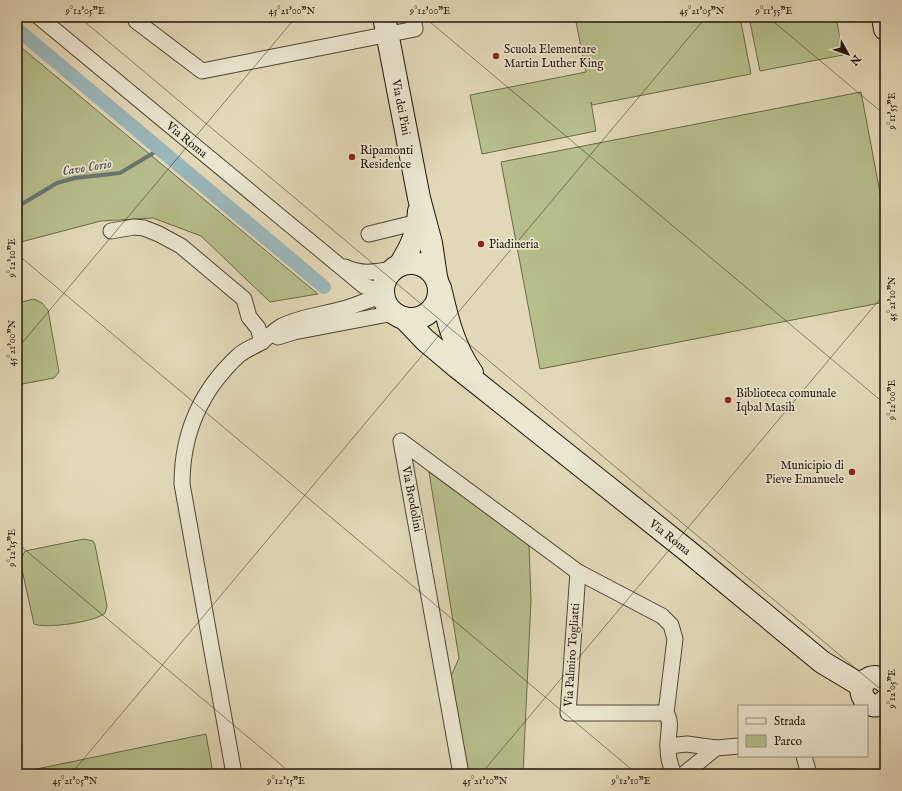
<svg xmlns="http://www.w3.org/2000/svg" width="902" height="791" viewBox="0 0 902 791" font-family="'IM FELL English',serif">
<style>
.green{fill:#b6be8c;stroke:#6b6a4a}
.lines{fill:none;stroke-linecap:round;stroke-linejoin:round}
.stream{stroke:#697672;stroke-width:4}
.canal{stroke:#9ab7ba;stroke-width:14}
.street-casing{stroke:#504633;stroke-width:17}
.secondary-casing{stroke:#201507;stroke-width:24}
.street{stroke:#ece6d0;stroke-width:15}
.secondary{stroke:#ece6d0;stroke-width:22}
.ticks{fill:none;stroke:#201507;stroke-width:1;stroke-opacity:0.45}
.poi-dot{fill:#8f2418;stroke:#ece6d0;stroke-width:1.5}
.labels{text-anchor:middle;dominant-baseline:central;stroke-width:3.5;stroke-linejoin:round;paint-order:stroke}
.poi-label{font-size:12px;fill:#201507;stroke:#ece6d0;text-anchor:start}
.street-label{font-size:12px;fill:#201507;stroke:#ece6d0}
.water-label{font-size:13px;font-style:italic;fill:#4b4e46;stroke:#ece6d0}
.neatline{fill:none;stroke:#201507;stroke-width:1.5}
.ticks-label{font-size:10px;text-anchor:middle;fill:#201507}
</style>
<rect width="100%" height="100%" fill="#e2d8b7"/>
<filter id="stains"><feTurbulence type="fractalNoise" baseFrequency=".005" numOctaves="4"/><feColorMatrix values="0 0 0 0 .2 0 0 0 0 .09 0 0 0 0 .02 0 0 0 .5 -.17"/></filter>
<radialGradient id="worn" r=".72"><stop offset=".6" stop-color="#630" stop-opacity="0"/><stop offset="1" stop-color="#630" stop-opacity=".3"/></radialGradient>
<g class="green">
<path d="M575 17H740L751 74 592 105 591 102 596 131 482 154 470 95 586 72Z"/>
<path d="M749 17H836L843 55 760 71Z"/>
<path d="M17 44 318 294 270 302 201 236 153 218 101 221 17 243Z"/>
<path d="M861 92 885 219V302L540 369 501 162Z"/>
<path d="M34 299 42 303 48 310 59 372 54 378 17 385V303Z"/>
<path d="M429 472 529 545 531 600 523 774H467L450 679 459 658Z"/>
<path d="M84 539 93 541 95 545 107 606 105 613C96 622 45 629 34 624L20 561 25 551Z"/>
<path d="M206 734 213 774H17V773Z"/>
</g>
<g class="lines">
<path class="stream" d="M17 207 57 183 75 178 120 173 160 149"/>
<path class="canal" d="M17 29 324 287"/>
<g class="street-casing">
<g id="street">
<path id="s1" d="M39 17 364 286 383 292"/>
<path d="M135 17 136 21 202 71 415 29 413 17"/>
<path d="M111 231 134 227 144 228 159 234 181 246 244 299 249 317 258 328 262 342"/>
<path d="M369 234 418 222"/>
<path d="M345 267C362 275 376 272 394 269"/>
<path d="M278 337 294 332 394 313"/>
<path d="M578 572 568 713H666"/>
<path d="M668 746 687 744 716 748"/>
<path d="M804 756 809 774"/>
<path d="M234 774 182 484C182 432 201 390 239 355 246 349 256 346 263 341 269 336 275 330 282 326 302 316 323 315 343 309 358 305 369 298 384 297"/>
<path d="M461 774 401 441 578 572 662 616 671 625 675 639 666 713C673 723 667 735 668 747 668 756 670 766 674 774"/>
<path d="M684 774 716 748 739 746"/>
</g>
</g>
<g class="secondary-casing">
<g id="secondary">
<path id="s2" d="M384 17 419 198 431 243 436 277"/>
<path d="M883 17 885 29"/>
<circle cx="411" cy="291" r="28"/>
<path d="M400 265C411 247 418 233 419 211"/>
<path d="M440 288C447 318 454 348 472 373"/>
<path id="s3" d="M404 318 425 340 457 367 689 552 822 662 862 686"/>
<path d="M885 682C881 678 876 676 870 678 850 686 869 717 885 701"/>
</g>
</g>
<use href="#street" class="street"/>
<use href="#secondary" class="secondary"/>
</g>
<path class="ticks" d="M79 17 885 693M424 17 885 404M768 17 885 115M17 254 637 774M17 349 296 17M17 543 292 774M71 774 706 17M481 774 885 293"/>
<g class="poi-dot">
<circle cx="496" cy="56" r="4"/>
<circle cx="352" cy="157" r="4"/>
<circle cx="481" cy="244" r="4"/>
<circle cx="728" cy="400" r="4"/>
<circle cx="852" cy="472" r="4"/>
</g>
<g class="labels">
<g class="poi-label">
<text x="504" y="49">Scuola Elementare<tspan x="504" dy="14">Martin Luther King</tspan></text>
<text x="360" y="150">Ripamonti<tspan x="360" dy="14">Residence</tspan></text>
<text x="489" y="244">Piadineria</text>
<text x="736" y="393">Biblioteca comunale<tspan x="736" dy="14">Iqbal Masih</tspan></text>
<text x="844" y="465" text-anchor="end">Municipio di<tspan x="844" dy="14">Pieve Emanuele</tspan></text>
</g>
<g class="street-label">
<text stroke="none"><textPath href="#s2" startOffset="92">Via dei Pini</textPath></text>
<text stroke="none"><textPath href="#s1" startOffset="192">Via Roma</textPath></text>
<text transform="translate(412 499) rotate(79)">Via Brodolini</text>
<text stroke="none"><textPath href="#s3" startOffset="345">Via Roma</textPath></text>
<text transform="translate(572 655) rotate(-86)">Via Palmiro Togliatti</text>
</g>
<g class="water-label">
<text transform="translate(87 168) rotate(-9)">Cavo Corio</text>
</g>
</g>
<rect width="902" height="791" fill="none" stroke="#e2d8b7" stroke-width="44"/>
<rect x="738" y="705" width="130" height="52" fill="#ece6d0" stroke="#9a9280"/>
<rect x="746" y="718" width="20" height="6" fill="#ece6d0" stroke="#9a9280"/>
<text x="774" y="725" font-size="12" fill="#201507">Strada</text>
<rect x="746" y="735" width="20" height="12" fill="#b6be8c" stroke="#9a9280"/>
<text x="774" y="745" font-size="12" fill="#201507">Parco</text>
<g transform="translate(848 54) rotate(130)" stroke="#ece6d0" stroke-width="3" paint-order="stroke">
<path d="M0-3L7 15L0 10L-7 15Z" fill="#201507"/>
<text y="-6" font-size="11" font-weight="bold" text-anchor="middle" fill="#201507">N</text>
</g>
<rect x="22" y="22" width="858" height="747" class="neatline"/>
<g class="ticks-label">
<text x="85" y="14">9°12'05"E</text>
<text x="292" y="14">45°21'00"N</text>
<text x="430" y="14">9°12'00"E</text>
<text x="702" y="14">45°21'05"N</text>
<text x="774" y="14">9°11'55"E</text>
<text transform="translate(891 111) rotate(-90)" y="4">9°11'55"E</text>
<text transform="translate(11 258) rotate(-90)" y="4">9°12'10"E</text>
<text transform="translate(891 299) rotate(-90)" y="4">45°21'10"N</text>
<text transform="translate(11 343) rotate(-90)" y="4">45°21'00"N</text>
<text transform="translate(891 400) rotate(-90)" y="4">9°12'00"E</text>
<text transform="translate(11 548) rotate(-90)" y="4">9°12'15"E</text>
<text transform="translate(891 689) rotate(-90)" y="4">9°12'05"E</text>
<text x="75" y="784">45°21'05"N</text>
<text x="286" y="784">9°12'15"E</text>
<text x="485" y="784">45°21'10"N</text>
<text x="631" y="784">9°12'10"E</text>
</g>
<rect width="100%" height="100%" filter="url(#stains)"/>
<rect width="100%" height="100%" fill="url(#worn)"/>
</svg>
